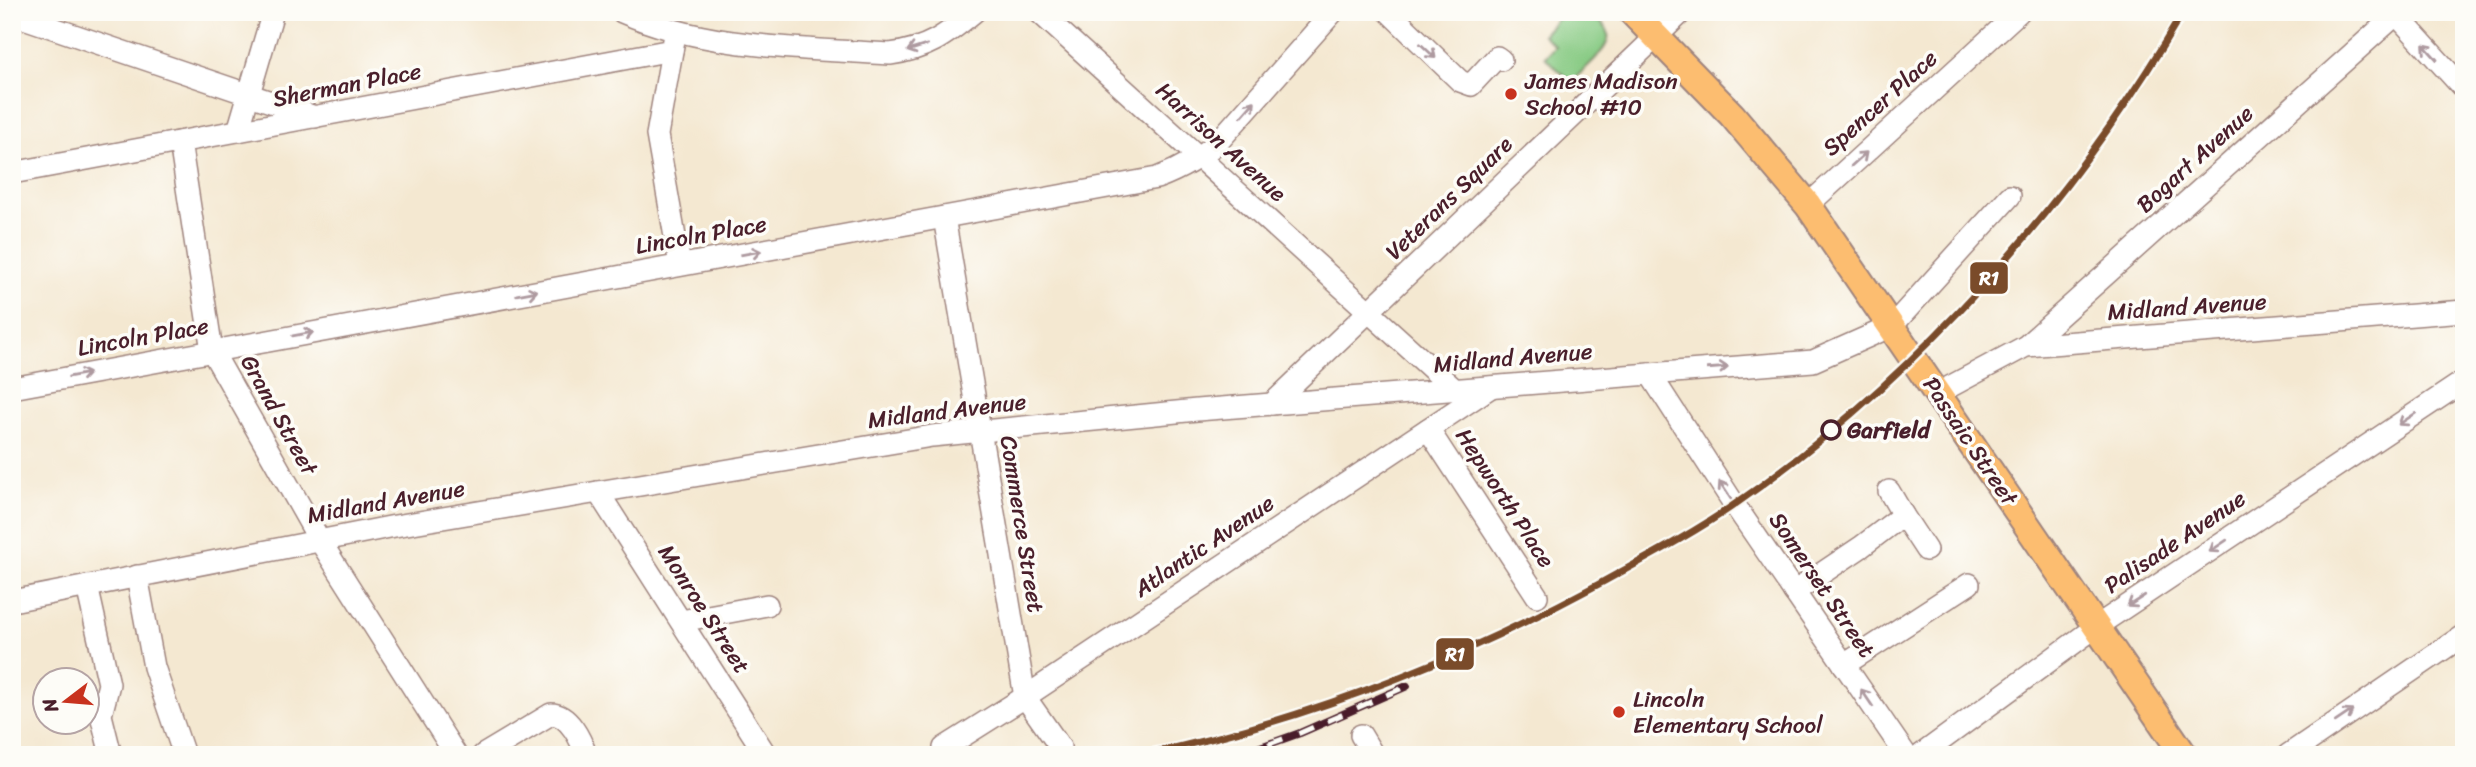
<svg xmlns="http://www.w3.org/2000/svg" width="2476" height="767" viewBox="0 0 2476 767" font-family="Sriracha,sans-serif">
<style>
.green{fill:#87ca83;stroke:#687457;stroke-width:2}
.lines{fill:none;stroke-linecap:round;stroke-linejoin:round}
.minor-casing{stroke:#9f847e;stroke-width:24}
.major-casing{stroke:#9f847e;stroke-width:30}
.minor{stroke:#fff;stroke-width:21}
.major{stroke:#fcbd6f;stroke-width:26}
.rail-casing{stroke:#4a1f2b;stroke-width:8}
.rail{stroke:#fdfcf7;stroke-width:5;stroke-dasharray:16;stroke-linecap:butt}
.rail-1-casing{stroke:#fdfcf7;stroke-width:12}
.rail-1{stroke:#7a4b2a;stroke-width:7}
.oneway{stroke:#ae9aa0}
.poi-dot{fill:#c8321e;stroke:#fdfcf7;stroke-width:2.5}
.stop-dot{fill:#fdfcf7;stroke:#4a1f2b;stroke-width:3.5}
.labels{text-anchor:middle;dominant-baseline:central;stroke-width:7;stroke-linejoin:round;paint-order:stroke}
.poi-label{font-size:23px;fill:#4a1f2b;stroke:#fdfcf7;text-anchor:start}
.street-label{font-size:23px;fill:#4a1f2b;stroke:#fdfcf7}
.stop-label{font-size:23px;font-weight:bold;fill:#4a1f2b;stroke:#fdfcf7;text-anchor:start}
.line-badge{stroke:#fdfcf7;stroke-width:2.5}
.badge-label{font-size:19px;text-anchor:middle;font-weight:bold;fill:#fff}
</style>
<rect width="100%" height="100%" fill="#fdfcf7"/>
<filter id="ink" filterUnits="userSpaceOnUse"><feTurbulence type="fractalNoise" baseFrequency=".0143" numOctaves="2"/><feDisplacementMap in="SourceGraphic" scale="14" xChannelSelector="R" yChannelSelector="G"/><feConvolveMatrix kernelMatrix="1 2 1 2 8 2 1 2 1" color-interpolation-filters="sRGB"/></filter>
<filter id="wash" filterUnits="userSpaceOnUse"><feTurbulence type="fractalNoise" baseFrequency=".00686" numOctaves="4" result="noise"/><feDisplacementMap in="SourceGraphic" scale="28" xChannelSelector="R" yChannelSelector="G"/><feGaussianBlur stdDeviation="1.57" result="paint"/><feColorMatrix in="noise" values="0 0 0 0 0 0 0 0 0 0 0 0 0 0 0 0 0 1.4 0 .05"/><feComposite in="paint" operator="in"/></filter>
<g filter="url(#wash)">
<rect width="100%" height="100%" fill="#f4e8d1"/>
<path class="green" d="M1563 12H1588C1594 17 1601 22 1606 28 1618 45 1582 70 1571 82L1545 57 1555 46 1543 35Z"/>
</g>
<g filter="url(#ink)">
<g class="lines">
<g class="minor-casing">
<g id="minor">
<path d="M622 12C706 49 799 48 890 54 928 49 945 36 974 12"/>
<path d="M1039 12 1454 389"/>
<path d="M1389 12 1460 81 1471 85 1497 57 1501 60"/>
<path d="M2394 12 2464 89"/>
<path d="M12 14 315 117"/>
<path d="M674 40 657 135 680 265"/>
<path d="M238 131 273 12"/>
<path d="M180 142 212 351 320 541 456 755"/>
<path d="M12 173 672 50"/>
<path d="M1808 205 2019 12"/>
<path d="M944 217 1025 697 1060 747"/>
<path d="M2026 346 2399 12"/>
<path d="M1650 374 1734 504 1906 755"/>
<path d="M12 388 1157 178C1181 169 1199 159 1218 142L1333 12"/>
<path d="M1938 393 2026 346 2464 311"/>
<path d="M1272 404 1682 12"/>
<path d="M1428 429 1537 596"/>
<path d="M1889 491 1903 515"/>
<path d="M598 492 766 755"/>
<path d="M137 576 154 667 184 755"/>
<path d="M87 586 109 684 101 715 111 755"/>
<path d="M1794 592 1861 547 1903 515 1926 550"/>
<path d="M12 601 395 526 932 436 1197 410 1813 361 1892 326 2010 196"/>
<path d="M681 621 767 605"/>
<path d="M1844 665 1969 584"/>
<path d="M1361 735 1373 755"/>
<path d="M944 748 1025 697 1491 387"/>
<path d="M483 755 551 714C569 714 581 740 586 755"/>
<path d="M1921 755 2097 626 2464 381"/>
<path d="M2288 755 2464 635"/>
</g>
</g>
<g class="major-casing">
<path id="major" d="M1632 12 1732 115 1808 205 2184 755"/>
</g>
<use href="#minor" class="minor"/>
<use href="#major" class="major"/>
<g class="rail-casing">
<path id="rail" d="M1238 755 1300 733 1407 686"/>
</g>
<use href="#rail" class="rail"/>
<g class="rail-1-casing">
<path id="rail-1" d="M1142 755C1302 722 1456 661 1599 584 1644 559 1689 536 1731 507 1916 380 2070 205 2183 12"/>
</g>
<use href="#rail-1" class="rail-1"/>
</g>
<defs><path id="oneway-shaft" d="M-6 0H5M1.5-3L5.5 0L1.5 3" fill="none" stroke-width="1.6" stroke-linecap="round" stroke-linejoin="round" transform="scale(1.75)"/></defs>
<g class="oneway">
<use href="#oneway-shaft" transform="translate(917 48) rotate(163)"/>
<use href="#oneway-shaft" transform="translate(1428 51) rotate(43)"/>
<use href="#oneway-shaft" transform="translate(2430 52) rotate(-132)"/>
<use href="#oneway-shaft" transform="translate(1248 109) rotate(-49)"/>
<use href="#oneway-shaft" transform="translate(1859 159) rotate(-42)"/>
<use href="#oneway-shaft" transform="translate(751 253) rotate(-10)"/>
<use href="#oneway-shaft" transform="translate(527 293) rotate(-10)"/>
<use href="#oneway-shaft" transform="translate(303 334) rotate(-10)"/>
<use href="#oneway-shaft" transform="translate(1718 368) rotate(-4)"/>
<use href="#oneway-shaft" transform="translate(79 375) rotate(-10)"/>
<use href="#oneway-shaft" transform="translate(2407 419) rotate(146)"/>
<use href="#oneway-shaft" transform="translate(1725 490) rotate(-123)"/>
<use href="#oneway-shaft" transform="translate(2218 546) rotate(146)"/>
<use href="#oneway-shaft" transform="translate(2136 601) rotate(147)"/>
<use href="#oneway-shaft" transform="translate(1867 698) rotate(-124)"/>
<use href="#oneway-shaft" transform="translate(2344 716) rotate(-34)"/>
</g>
</g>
<g class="poi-dot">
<circle cx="1511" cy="94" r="7"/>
<circle cx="1619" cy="712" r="7"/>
</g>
<circle class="stop-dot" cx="1831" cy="430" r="9"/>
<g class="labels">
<g class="poi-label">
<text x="1525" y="81">James Madison<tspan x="1525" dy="26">School #10</tspan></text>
<text x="1633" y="699">Lincoln<tspan x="1633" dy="26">Elementary School</tspan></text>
</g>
<g class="street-label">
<text transform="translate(347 85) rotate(-11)">Sherman Place</text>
<text transform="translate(1880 103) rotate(-42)">Spencer Place</text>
<text transform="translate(1221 142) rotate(42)">Harrison Avenue</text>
<text transform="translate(2195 159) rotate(-42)">Bogart Avenue</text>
<text transform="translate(1449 198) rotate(-44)">Veterans Square</text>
<text transform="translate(701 235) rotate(-10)">Lincoln Place</text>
<text transform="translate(2187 307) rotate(-4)">Midland Avenue</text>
<text transform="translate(143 337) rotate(-10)">Lincoln Place</text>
<text transform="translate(1513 358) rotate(-5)">Midland Avenue</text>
<text transform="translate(947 411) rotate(-7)">Midland Avenue</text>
<text transform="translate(279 415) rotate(61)">Grand Street</text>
<text transform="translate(1970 441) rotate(56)">Passaic Street</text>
<text transform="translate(1505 498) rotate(57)">Hepworth Place</text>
<text transform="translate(386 502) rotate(-10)">Midland Avenue</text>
<text transform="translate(1022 524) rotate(81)">Commerce Street</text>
<text transform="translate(2175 542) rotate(-34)">Palisade Avenue</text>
<text transform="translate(1204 546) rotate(-34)">Atlantic Avenue</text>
<text transform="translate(1822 585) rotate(56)">Somerset Street</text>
<text transform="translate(704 609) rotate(57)">Monroe Street</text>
</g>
<g class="stop-label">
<text x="1847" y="430">Garfield</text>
</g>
</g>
<g class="line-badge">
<rect x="1969" y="261" width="40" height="34" rx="7" fill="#7a4b2a"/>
<rect x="1435" y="637" width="40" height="34" rx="7" fill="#7a4b2a"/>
</g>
<g class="badge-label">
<text x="1989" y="285">R1</text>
<text x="1455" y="661">R1</text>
</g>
<rect width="2476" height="767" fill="none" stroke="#fdfcf7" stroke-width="42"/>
<g transform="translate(66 701) rotate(254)"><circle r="33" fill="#fdfcf7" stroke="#b5a4a5" stroke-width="2"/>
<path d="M0-5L12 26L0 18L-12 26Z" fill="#c8321e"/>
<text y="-10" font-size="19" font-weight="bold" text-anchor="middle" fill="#4a1f2b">N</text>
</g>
</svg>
